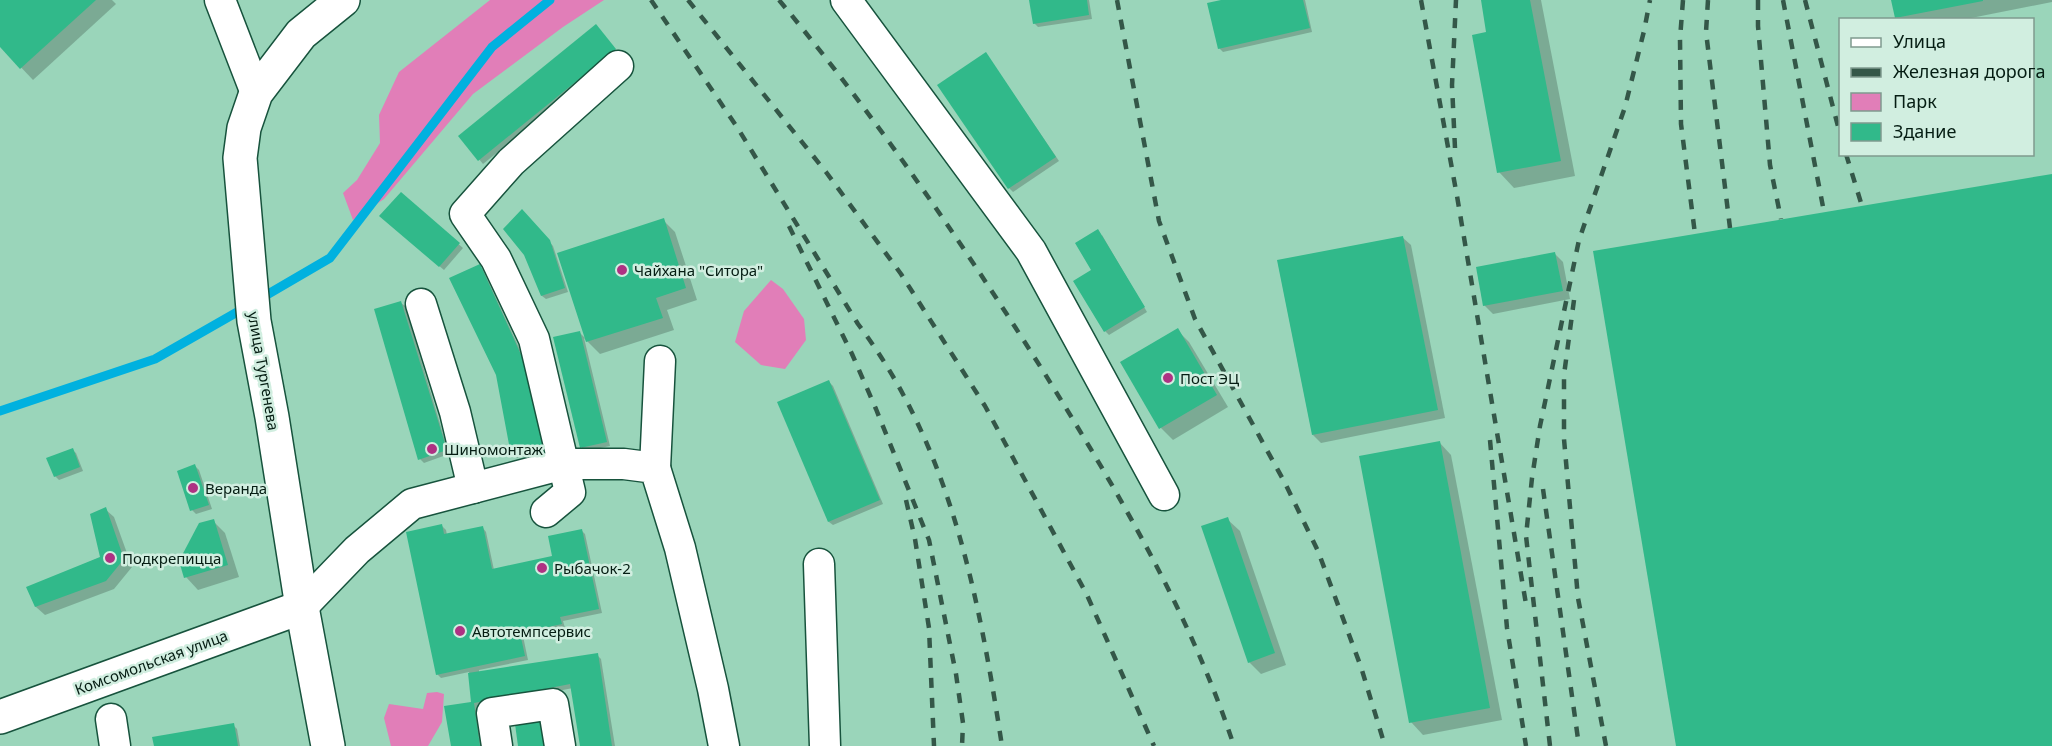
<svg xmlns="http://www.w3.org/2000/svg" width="2052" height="746" viewBox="0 0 2052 746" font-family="'Noto Sans',sans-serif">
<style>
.green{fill:#e17eb8}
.shadow{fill:#0003}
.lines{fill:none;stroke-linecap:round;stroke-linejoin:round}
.stream{stroke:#00b1df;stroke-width:9}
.building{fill:#31b98a}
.minor-casing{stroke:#17533d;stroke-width:33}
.major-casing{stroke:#17533d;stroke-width:36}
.minor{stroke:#fff;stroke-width:30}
.major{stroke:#fff;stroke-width:33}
.rail{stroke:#345748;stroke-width:4.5;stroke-dasharray:10 10;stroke-linecap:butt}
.poi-dot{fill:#ae3283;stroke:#d1eee0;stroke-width:2}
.labels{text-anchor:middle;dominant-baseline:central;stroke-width:5;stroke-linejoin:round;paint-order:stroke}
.poi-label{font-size:15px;fill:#051d13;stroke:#d1eee0;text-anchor:start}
.street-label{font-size:15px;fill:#051d13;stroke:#d1eee0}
</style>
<rect width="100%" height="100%" fill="#9ad5ba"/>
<g class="green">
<path d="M490 0H604L563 27 473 94 384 199 353 220 343 193 357 180 380 143 379 115 399 72Z"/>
<path d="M771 280 783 289 804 319 806 340 785 369 761 365 735 342 744 311Z"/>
<path d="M437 692 444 694 442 722 428 746H391L384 718 389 704 423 709 427 693Z"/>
</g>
<g class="shadow">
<path d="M0 0H112L116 4 33 80 0 45Z"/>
<path d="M1031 0H1089L1092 19 1038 27 1034 23Z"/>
<path d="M1227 0H1305L1312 32 1223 52 1219 48Z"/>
<path d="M1482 0H1541L1575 176 1514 188 1499 172 1488 33Z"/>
<path d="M1893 0H2052V2L1961 20H1898L1896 17Z"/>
<path d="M599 30 619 54 483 164 460 136Z"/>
<path d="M989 58 1059 161 1013 192 1009 188Z"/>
<path d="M401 194 463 248 444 270 385 220Z"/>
<path d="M522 211 553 246 568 292 546 299 542 296Z"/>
<path d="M663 220 675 232 697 300 667 310 674 330 600 354 584 338 610 446 586 451 582 448 579 332 587 340Z"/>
<path d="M1102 235 1147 312 1109 335 1105 331 1093 270Z"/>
<path d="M1402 237 1411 245 1445 418 1321 443 1313 435Z"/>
<path d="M1555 254 1563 262 1570 299 1493 314 1484 305Z"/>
<path d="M479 266 483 270 526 363 547 450 517 458 513 454Z"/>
<path d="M401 303 405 306 449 454 424 463 420 459Z"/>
<path d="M1177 330 1189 342 1228 407 1173 440 1161 428Z"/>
<path d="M829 382 833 386 883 504 833 525 829 522Z"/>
<path d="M1439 442 1451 455 1502 720 1423 735 1411 722Z"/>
<path d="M72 450 76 453 83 471 59 480 55 476Z"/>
<path d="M195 466 199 470 212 509 196 514 192 510 178 471Z"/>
<path d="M105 509 114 517 132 567 114 589 45 615 36 607 28 588 101 557Z"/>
<path d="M1227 519 1240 531 1286 665 1261 674 1249 662Z"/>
<path d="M213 521 225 533 239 577 198 590 186 577Z"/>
<path d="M442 526 446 530 447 535 483 528 486 532 494 570 554 557 582 531 585 534 602 613 563 621 565 628 523 636 528 660 479 670V673L597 655 601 659 615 746H581L573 688 477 707 483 746H452L473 703 469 672 441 678 437 674Z"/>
<path d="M233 725 237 729 240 746H155Z"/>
</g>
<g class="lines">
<g class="stream">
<path d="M258 300 330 258 492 47 550 0"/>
<path d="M0 411 155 359 246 307"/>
</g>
</g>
<g class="building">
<path d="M0 0H96L20 69 0 47Z"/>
<path d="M1029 0H1087L1089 15 1033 24Z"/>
<path d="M1221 0H1303L1310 28 1218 49 1207 3Z"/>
<path d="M1481 0H1530L1561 161 1497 173 1472 35 1486 32Z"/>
<path d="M1891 0H1983V1L1895 18Z"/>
<path d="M596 24 616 49 478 161 458 136Z"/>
<path d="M986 52 1056 157 1008 189 937 85Z"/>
<path d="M2052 174V746H1676L1593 251Z"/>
<path d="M401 192 460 243 439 267 379 216Z"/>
<path d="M522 209 550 240 565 288 541 296 524 255 503 229Z"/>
<path d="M664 218 686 288 656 298 663 318 586 342 557 253Z"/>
<path d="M1098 229 1145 307 1104 332 1073 281 1091 270 1075 243Z"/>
<path d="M1403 236 1438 410 1312 435 1277 260Z"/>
<path d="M1555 252 1563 291 1483 306 1476 267Z"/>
<path d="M480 264 522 357 544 446 511 455 496 375 449 278Z"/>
<path d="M401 301 447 450 418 460 374 309Z"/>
<path d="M1178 328 1217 395 1159 429 1120 362Z"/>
<path d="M580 331 607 442 580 448 553 337Z"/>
<path d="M829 380 880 500 828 522 777 402Z"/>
<path d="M1440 441 1490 708 1409 723 1359 456Z"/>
<path d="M73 448 80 467 54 477 46 458Z"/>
<path d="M195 464 209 505 190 511 177 471Z"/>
<path d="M106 507 124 559 106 581 35 607 26 587 100 557 90 514Z"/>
<path d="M1228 517 1275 653 1248 663 1201 526Z"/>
<path d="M214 519 228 565 184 578 179 561 199 523Z"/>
<path d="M442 524 444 534 483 526 492 569 552 556 548 536 582 529 599 609 560 617 562 624 520 633 525 656 436 675 406 532Z"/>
<path d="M598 653 612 746H580L570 684 474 703 480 746H451L444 706 471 702 468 673Z"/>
<path d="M541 721 545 746H518L515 724Z"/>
<path d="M234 723 238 746H154L152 737Z"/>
</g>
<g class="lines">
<g class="minor-casing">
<g id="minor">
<path d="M220 0 256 93"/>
<path d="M846 0 1031 251 1164 495"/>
<path d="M421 304 455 412 473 488"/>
<path d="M655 468 660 361"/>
<path d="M546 512 570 492 534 339 496 259 465 214 511 162 618 66"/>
<path d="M819 564 825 746"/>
<path d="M302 607 357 550 412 504 564 464H624L655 468 680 548 713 689 724 746"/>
<path d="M111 719 115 746"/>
<path d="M497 746 492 713 553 704 560 746"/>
</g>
</g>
<g class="major-casing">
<g id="major">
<path d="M0 717 302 607"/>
<path d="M328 746 302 607 272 417 254 321 240 158 244 128 256 93 301 34 343 0"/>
</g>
</g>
<use href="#minor" class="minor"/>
<use href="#major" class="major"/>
<g class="rail">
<path d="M651 0 737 127 858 324C951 447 979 597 1002 746"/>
<path d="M688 0 826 172 901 274 985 406 1087 595 1154 746"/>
<path d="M779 0C877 118 963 244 1045 374 1118 492 1190 613 1234 746"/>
<path d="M1117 0 1159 221 1195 319 1285 483 1318 551 1361 667 1385 746"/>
<path d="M1421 0 1457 196 1527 610"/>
<path d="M1683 0 1680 39 1681 124 1695 234"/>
<path d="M1708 0 1706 32 1730 228"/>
<path d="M1758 0V26L1770 165 1781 219"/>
<path d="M1783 0 1824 212"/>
<path d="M1805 0 1840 134"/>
<path d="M1455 148 1452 85 1456 0"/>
<path d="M1846 154 1862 206"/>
<path d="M789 226 852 354 876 409 929 540 956 674 963 723 962 746"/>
<path d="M1574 300 1564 375V439L1578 598 1606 746"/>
<path d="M1490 440 1507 628 1526 746"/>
<path d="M1543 489 1579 746"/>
<path d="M906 500 915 539 929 628 934 746"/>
<path d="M1550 746 1526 536 1532 478 1540 426 1579 240 1625 107 1644 31 1650 0"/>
</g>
</g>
<g class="poi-dot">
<circle cx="622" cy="270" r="6"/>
<circle cx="1168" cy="378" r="6"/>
<circle cx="432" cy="449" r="6"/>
<circle cx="193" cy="488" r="6"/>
<circle cx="110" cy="558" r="6"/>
<circle cx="542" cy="568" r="6"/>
<circle cx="460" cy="631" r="6"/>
</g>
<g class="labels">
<g class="poi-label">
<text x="634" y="270">Чайхана "Ситора"</text>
<text x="1180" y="378">Пост ЭЦ</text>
<text x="444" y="449">Шиномонтаж</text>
<text x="205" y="488">Веранда</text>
<text x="122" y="558">Подкрепицца</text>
<text x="554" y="568">Рыбачок-2</text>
<text x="472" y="631">Автотемпсервис</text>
</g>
<g class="street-label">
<text transform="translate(264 371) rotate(80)">улица Тургенева</text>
<text transform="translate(151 662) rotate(-20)">Комсомольская улица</text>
</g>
</g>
<rect x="1839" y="18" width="195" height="138" fill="#d1eee0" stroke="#7f9a8e" stroke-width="1.5"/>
<rect x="1851" y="38" width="30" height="9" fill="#ffffff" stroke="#7f9a8e" stroke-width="1.5"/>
<text x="1893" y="48" font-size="18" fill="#051d13">Улица</text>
<rect x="1851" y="68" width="30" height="9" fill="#345748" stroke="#7f9a8e" stroke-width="1.5"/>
<text x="1893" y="78" font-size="18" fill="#051d13">Железная дорога</text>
<rect x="1851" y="93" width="30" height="18" fill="#e17eb8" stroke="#7f9a8e" stroke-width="1.5"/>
<text x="1893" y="108" font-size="18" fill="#051d13">Парк</text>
<rect x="1851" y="123" width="30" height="18" fill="#31b98a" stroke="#7f9a8e" stroke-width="1.5"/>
<text x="1893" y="138" font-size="18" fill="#051d13">Здание</text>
</svg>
